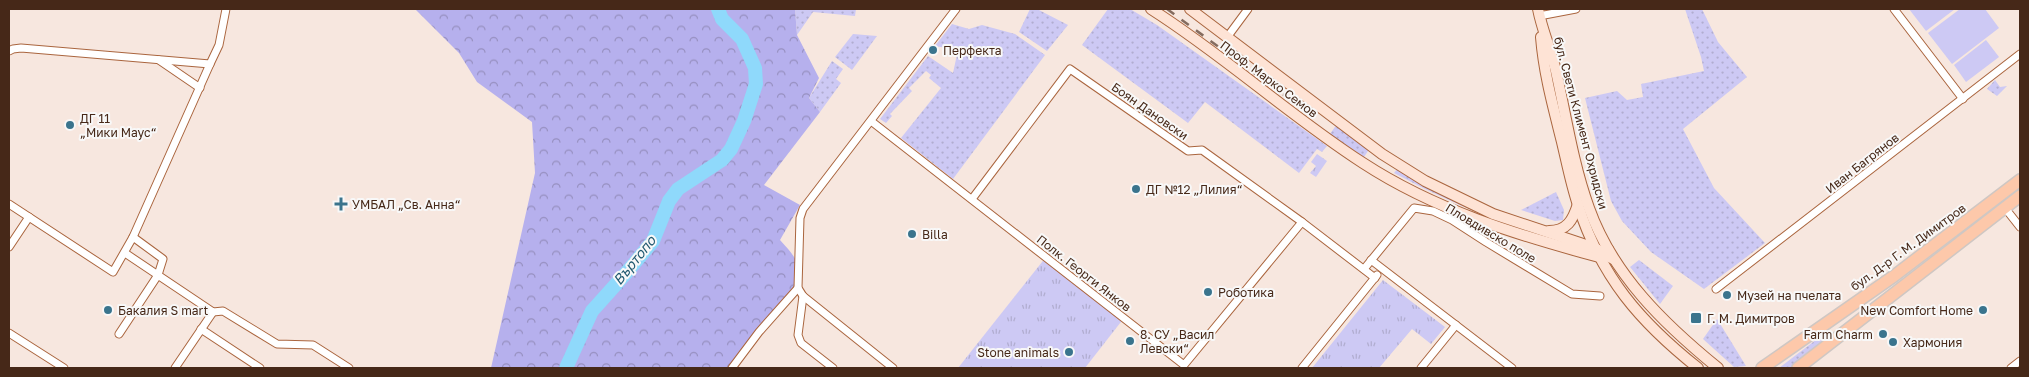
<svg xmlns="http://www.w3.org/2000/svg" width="2029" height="377" viewBox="0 0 2029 377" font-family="'Golos Text',sans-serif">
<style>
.grass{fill:url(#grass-dots)}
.forest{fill:url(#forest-crowns)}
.park{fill:url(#park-tufts)}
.pitch{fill:#cdc9f4}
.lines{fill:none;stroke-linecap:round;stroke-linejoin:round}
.river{stroke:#8fd9fb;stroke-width:14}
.street-casing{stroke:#aa653e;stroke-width:9}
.secondary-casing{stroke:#aa653e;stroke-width:12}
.primary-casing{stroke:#cfc7c3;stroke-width:14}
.street{stroke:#fff;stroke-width:7}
.secondary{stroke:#fee3d5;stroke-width:10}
.primary{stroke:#fdc8aa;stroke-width:11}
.rail{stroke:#856c5f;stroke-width:2.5;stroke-dasharray:9 9;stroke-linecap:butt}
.poi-dot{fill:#3a748d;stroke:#f8f8f8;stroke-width:2}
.labels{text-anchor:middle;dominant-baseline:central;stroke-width:4;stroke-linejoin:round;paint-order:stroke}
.poi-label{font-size:12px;fill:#462818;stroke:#f8f8f8;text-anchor:start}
.street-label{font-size:12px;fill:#462818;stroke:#f8f8f8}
.water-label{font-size:14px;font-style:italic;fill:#205970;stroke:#f8f8f8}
</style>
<defs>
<pattern id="grass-dots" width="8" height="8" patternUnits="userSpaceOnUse" patternTransform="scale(1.25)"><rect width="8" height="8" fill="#cdc9f4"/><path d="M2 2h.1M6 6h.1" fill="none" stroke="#b1add0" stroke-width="1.8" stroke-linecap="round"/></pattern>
<pattern id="forest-crowns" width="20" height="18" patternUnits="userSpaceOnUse" patternTransform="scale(1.25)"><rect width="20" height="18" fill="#b6b0ed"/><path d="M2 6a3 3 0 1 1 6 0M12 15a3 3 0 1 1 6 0" fill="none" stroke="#968fbf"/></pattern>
<pattern id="park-tufts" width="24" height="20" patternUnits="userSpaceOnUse" patternTransform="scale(1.25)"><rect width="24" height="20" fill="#cdc9f4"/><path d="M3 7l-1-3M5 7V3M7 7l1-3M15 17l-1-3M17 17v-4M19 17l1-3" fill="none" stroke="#b1add0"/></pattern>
</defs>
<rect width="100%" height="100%" fill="#f7e7df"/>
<g class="grass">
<path d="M795 9H856L855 16 813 12 797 35Z"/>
<path d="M1030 9H1037L1068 25 1047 51 1019 32Z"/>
<path d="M1108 9H1130L1157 25 1327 146 1322 152 1317 149 1299 173 1205 102 1188 123 1082 45Z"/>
<path d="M1685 9H1702L1718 42 1747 77 1683 129 1714 188 1765 243 1704 289 1651 252 1622 221 1611 201 1585 98 1617 91 1627 100 1643 97 1641 84 1704 71 1701 57Z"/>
<path d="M952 24 969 29 982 25 1015 34 1045 55 953 179 901 138 941 88 929 78 931 75 926 71 909 88 912 91 890 114 892 116 886 123 880 119 928 56 953 73 958 50 935 46Z"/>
<path d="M853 34 877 36 852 70 835 57Z"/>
<path d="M832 61 843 69 836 79 841 83 820 112 809 98Z"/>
<path d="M1995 80 2000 87 2007 86 1997 96 1987 89Z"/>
<path d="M1337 124 1370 148 1364 157 1330 134Z"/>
<path d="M1398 168 1507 222 1462 206 1425 189 1394 173Z"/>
<path d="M1556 192 1564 210 1563 220 1555 221 1521 210Z"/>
<path d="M1639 260 1673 286 1660 304 1630 267Z"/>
<path d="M1717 319 1719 322 1746 366 1734 367 1703 339Z"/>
<path d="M1821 336 1826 337 1824 343 1791 368H1779Z"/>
</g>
<path class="forest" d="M415 9H795L797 35 819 78 809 98 820 112 764 185 800 205 780 240C798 260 802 263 792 291L733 368H491L535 173 532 122 477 82 459 53Z"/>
<g class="park">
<path d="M1317 154 1327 161 1316 177 1310 173 1316 166 1311 162Z"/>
<path d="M1046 257 1124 318 1085 368H958Z"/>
<path d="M1383 280 1445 327 1431 344 1412 329 1379 368H1312Z"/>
</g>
<g class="pitch">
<path d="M1909 9H1955L1926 31Z"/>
<path d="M1960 9H1985L1999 28 1952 64 1928 33Z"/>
<path d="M1986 40 1999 57 1966 82 1954 65Z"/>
</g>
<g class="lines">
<path class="river" d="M566 368 592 311 627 272 653 241 669 201 678 189 722 160 731 149 744 121 756 84 755 68 742 39 722 19 718 9"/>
<g class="street-casing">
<g id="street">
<path d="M1894 9 1963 99"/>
<path d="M1539 16 1576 9"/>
<path d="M1228 36 1248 9"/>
<path d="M9 51 13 49 21 48 210 64"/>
<path d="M159 60 200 88"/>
<path d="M871 121 1184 365 1302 222"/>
<path d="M972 199 1070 69 1188 151 1202 150 1302 222 1375 278"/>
<path d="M9 204 113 272 133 237 210 64 219 45 226 9"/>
<path d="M2005 208 2020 227"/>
<path d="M9 247 29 217"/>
<path d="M125 253 213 312 223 311 277 344 313 345 349 368"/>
<path d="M1371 260 1512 368"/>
<path d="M1364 269 1414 208 1433 211 1452 220 1486 242 1572 294 1600 296"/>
<path d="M1716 289 2020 54"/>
<path d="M803 296 798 335 801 343 833 368"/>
<path d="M201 329 260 368"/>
<path d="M9 333 64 368"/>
<path d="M119 334 158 275 163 259 133 237"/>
<path d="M175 368 213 312"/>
<path d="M732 368 759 332 798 288"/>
<path d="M893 368 803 296 798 288 800 218 803 209 956 9"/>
<path d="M1302 368 1377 275"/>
<path d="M1421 368 1456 325"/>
<path d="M2011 368 2020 361"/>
</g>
</g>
<g class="secondary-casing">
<g id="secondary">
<path d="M1151 9C1225 56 1290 116 1363 163 1435 210 1517 235 1599 257L1606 253 1608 249"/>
<path d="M1190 9 1382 154 1425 181 1493 214 1595 248 1613 259"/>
<path d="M1538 9C1542 30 1551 50 1556 71 1566 116 1573 164 1589 208 1613 275 1664 324 1718 368"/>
<path d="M1541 37C1544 74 1553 106 1562 142 1567 163 1571 184 1578 205 1601 277 1640 322 1698 368"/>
<path d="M1549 231C1567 231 1573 220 1578 204"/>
</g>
</g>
<g class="primary-casing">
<g id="primary">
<path d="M1762 368 1894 276 2020 180"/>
<path d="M1798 368 2020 196"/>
</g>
</g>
<use href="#street" class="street"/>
<use href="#secondary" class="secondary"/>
<use href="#primary" class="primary"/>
<path class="rail" d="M1167 9 1306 111"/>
</g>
<g class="poi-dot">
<circle cx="933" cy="50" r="5"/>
<circle cx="70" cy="125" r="5"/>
<circle cx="1136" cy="189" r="5"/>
<path d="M338.5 196.5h5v5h5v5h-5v5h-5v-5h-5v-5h5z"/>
<circle cx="912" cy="234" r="5"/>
<circle cx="1208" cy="292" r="5"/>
<circle cx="1727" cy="295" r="5"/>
<circle cx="108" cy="310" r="5"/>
<circle cx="1983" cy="310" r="5"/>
<rect x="1690" y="312" width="12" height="12" rx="2.5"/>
<circle cx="1883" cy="334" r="5"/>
<circle cx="1130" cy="341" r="5"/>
<circle cx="1893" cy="342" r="5"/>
<circle cx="1069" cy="352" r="5"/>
</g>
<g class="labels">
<g class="poi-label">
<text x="943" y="50">Перфекта</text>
<text x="80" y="118">ДГ 11<tspan x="80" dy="14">„Мики Маус“</tspan></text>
<text x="1146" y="189">ДГ №12 „Лилия“</text>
<text x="352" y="204">УМБАЛ „Св. Анна“</text>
<text x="922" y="234">Billa</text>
<text x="1218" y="292">Роботика</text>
<text x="1737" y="295">Музей на пчелата</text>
<text x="118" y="310">Бакалия S mart</text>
<text x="1973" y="310" text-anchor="end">New Comfort Home</text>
<text x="1707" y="318">Г. М. Димитров</text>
<text x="1140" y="334">8. СУ „Васил<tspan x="1140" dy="14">Левски“</tspan></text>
<text x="1873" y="334" text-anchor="end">Farm Charm</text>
<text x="1903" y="342">Хармония</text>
<text x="1059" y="352" text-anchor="end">Stone animals</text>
</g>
<g class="street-label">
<text transform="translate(1269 79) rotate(37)">Проф. Марко Семов</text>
<text transform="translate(1150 111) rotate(35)">Боян Дановски</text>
<text transform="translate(1581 123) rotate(75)">бул. Свети Климент Охридски</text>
<text transform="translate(1862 163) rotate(-38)">Иван Багрянов</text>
<text transform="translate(1491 233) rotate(31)">Пловдивско поле</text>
<text transform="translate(1908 247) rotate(-36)">бул. Д-р Г. М. Димитров</text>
<text transform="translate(1084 273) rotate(38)">Полк. Георги Янков</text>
</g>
<g class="water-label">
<text transform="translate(634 260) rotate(-51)">Въртопо</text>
</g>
</g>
<rect width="2029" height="377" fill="none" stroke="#462818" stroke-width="20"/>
</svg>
